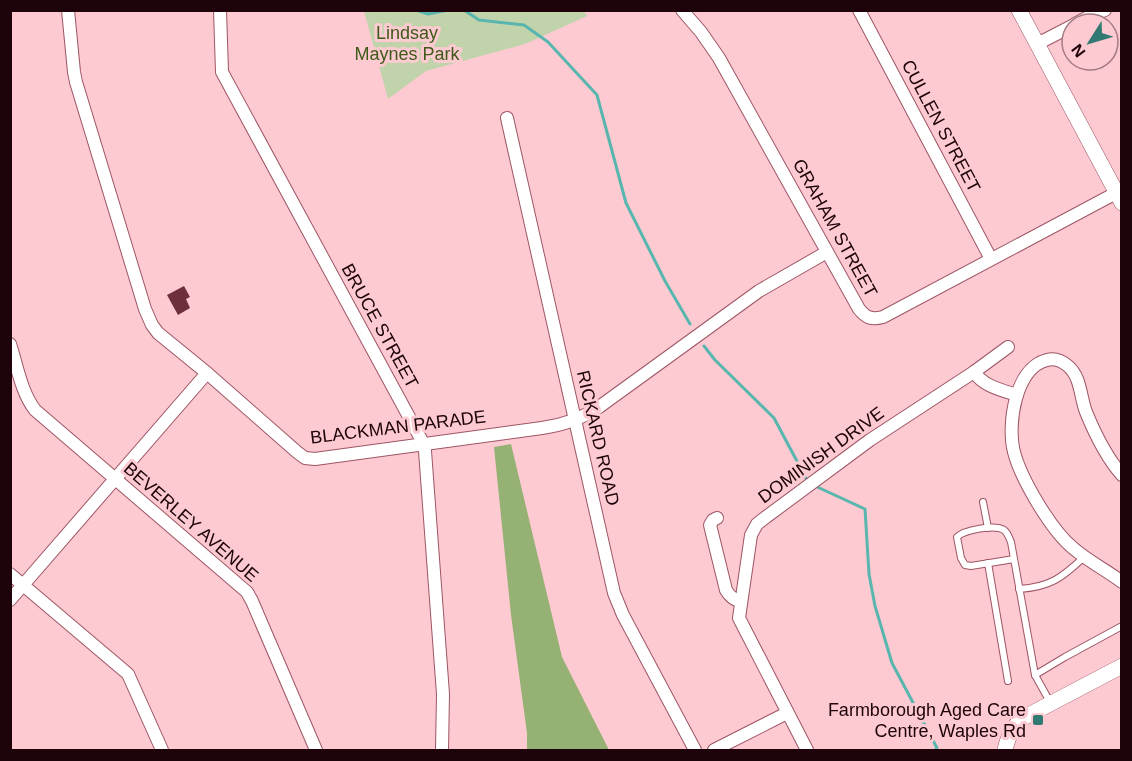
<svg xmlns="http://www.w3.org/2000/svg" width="1132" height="761" viewBox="0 0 1132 761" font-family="Helvetica,sans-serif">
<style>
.green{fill:#c0d3aa}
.forest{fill:#95b174}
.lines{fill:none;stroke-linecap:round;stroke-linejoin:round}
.stream{stroke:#58b6ae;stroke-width:3}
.building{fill:#6d2f3c}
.service-casing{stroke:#9e5564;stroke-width:8}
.minor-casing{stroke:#9e5564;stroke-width:14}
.tertiary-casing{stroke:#9e5564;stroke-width:16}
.service{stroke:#fff;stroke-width:6}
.minor{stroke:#fff;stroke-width:12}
.tertiary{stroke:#fff;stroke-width:15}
.poi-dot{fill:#317973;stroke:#fdcad2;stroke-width:2}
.labels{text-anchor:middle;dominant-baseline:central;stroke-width:6;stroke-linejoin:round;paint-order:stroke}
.park-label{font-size:18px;fill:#3f5918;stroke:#fdcad2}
.street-label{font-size:18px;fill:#1e040a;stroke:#fdcad2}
.poi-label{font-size:18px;fill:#1e040a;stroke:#fdcad2;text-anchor:end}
</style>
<rect width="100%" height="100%" fill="#fdcad2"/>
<path class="green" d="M583 10 587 16 525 44 426 71 388 99 364 11Z"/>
<path class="forest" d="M511 444 562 657 609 750H527V733L511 615 494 447Z"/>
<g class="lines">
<g class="stream">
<path d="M416 10 428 14 448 10"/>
<path d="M464 10 479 20 524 25 548 42 597 95 626 203 665 281 690 324"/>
<path d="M704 346 715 360 774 418 808 482"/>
<path d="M813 485 865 509 869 574 875 606 892 663 937 748 935 750"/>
</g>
</g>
<path class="building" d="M184 286 190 297 186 299 190 308 178 315 167 295Z"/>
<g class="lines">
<g class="service-casing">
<g id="service">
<path d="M983 502 988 528"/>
<path d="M1014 559 971 566 965 565 961 558 957 537C964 530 995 524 1004 530 1008 533 1009 538 1011 542L1035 675 1065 657 1122 626"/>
<path d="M988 563 1008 681"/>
<path d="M1019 589C1050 587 1062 578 1084 557"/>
<path d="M1035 675 1050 702"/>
</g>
</g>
<g class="minor-casing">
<g id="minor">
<path d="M68 10 74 72 76 82 145 309 152 325 158 333 207 373 297 452 305 458 315 459 542 428C564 425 581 419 599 407L759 291 827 252"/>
<path d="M220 10 222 72 421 439 425 451 443 694 442 750"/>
<path d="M682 10 701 32 719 58 859 309C866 318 872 320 883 317L1116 193"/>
<path d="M859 10 991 259"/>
<path d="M1075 24 1094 14 1105 10"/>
<path d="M1037 44 1072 26"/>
<path d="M507 118 614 593 623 615 695 750"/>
<path d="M10 344C17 365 21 392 35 410L247 592 252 601 316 750"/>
<path d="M974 372C983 386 1001 390 1017 395"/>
<path d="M1122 475C1106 457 1095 434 1086 412 1080 396 1081 377 1068 366 1062 361 1054 358 1047 360 1015 368 1007 425 1014 452 1021 479 1051 530 1073 548 1088 561 1106 570 1122 582"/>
<path d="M717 518 713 520 710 525 726 590C730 597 734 599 741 602"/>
<path d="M10 574 128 674 162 750"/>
<path d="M10 600 207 373"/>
<path d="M714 750 787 713"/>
<path d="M807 750 739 618 751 535 757 524 766 517 870 440 974 372 1008 347"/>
</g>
</g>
<g class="tertiary-casing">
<g id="tertiary">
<path d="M1019 10 1122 203"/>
<path d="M1005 750C1008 737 1012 727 1023 718L1122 666"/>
</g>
</g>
<use href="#service" class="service"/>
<use href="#minor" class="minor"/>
<use href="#tertiary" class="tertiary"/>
</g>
<rect class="poi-dot" x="1032" y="714" width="12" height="12" rx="3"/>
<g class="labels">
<g class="park-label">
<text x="407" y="33">Lindsay<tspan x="407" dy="21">Maynes Park</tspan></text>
</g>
<g class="street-label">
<text transform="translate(941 126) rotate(62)">CULLEN STREET</text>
<text transform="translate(835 228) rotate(61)">GRAHAM STREET</text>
<text transform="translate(380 326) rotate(61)">BRUCE STREET</text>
<text transform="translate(398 427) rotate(-7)">BLACKMAN PARADE</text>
<text transform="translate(598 438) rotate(77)">RICKARD ROAD</text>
<text transform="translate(821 455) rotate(-36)">DOMINISH DRIVE</text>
<text transform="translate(191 522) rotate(41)">BEVERLEY AVENUE</text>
</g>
<g class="poi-label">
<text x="1026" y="710">Farmborough Aged Care<tspan x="1026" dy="21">Centre, Waples Rd</tspan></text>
</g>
</g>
<rect width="1132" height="761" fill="none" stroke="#1e040a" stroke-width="24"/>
<g transform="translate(1090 42) rotate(233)"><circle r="28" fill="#fdcad2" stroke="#a47b82" stroke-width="1.5"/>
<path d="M0-4.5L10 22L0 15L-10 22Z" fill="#317973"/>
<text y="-9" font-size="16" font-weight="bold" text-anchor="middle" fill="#1e040a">N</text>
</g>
</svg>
